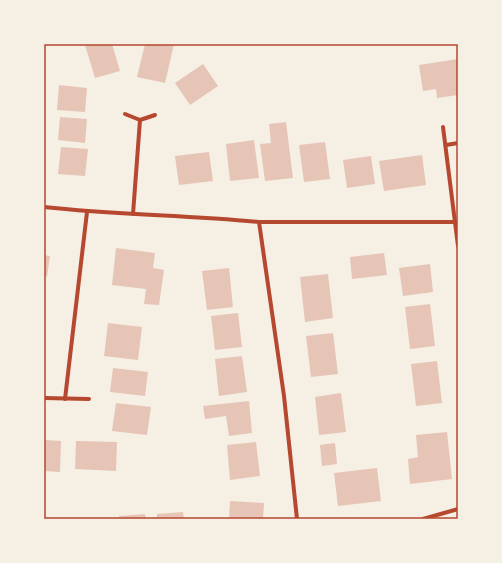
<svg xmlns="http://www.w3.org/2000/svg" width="502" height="563" viewBox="0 0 502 563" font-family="'IBM Plex Serif',serif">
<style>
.building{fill:#e6c5b7}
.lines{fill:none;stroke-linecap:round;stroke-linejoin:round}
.minor{stroke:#b5482f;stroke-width:4}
.neatline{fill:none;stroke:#b5482f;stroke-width:1.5}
</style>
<rect width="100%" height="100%" fill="#f6efe4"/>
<g class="building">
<path d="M89 44H112L120 71 95 78 85 45Z"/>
<path d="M145 44H174L165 83 137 77Z"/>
<path d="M458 59V95L437 98 436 89 423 91 419 65Z"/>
<path d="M203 64 218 86 190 105 175 83Z"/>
<path d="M59 85 87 88 85 112 57 110Z"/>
<path d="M60 117 87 119 85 143 58 140Z"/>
<path d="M286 122 293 178 265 181 260 144 271 143 269 124Z"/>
<path d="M254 140 259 178 230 181 226 144Z"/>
<path d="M325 142 330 179 304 182 299 145Z"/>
<path d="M61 147 88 149 85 176 58 174Z"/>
<path d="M209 152 213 181 179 185 175 156Z"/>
<path d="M422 155 426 185 384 191 379 161Z"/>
<path d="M371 156 375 184 347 188 343 160Z"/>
<path d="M116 248 155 253 153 268 164 270 159 305 144 304 146 289 112 285Z"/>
<path d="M384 253 387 275 352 279 350 257Z"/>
<path d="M44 255 50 256 47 277 44 276Z"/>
<path d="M430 264 433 292 403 296 399 268Z"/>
<path d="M229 268 233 307 207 310 202 271Z"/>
<path d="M328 274 333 318 305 322 300 277Z"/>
<path d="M430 304 435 346 410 349 405 307Z"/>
<path d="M238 313 242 347 215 350 211 316Z"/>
<path d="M108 323 142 327 138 360 104 356Z"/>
<path d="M333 333 338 374 311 377 306 336Z"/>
<path d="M242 356 247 392 219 396 215 359Z"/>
<path d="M437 361 442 403 416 406 411 364Z"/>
<path d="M113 368 148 372 145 396 110 392Z"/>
<path d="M341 393 346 432 319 435 315 397Z"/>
<path d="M249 401 252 433 229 436 226 416 205 419 203 406Z"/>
<path d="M116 403 151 407 147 435 112 431Z"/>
<path d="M447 432 452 479 410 484 408 459 418 457 416 435Z"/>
<path d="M44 440 61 441 60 472 44 471Z"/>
<path d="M76 441 117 442 116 471 75 469Z"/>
<path d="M256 442 260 476 230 480 227 445Z"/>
<path d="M335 443 337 464 322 466 320 445Z"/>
<path d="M377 468 381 501 338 506 334 473Z"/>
<path d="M230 501 264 503 263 519H229Z"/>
<path d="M183 512 184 519H157V514Z"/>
<path d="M145 514 146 519H119V516Z"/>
</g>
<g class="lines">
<g class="minor">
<path d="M125 114 140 120 155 115"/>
<path d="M443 127 458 246"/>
<path d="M446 145 458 143"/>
<path d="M44 207C116 215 188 215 259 222H458"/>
<path d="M133 214 140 120"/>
<path d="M259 222 284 396 297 519"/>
<path d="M44 398 89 399"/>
<path d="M65 399 87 212"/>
<path d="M423 519 458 509"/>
</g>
</g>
<rect width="502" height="563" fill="none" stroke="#f6efe4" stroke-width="90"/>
<rect x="45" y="45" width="412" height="473" class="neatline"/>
</svg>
